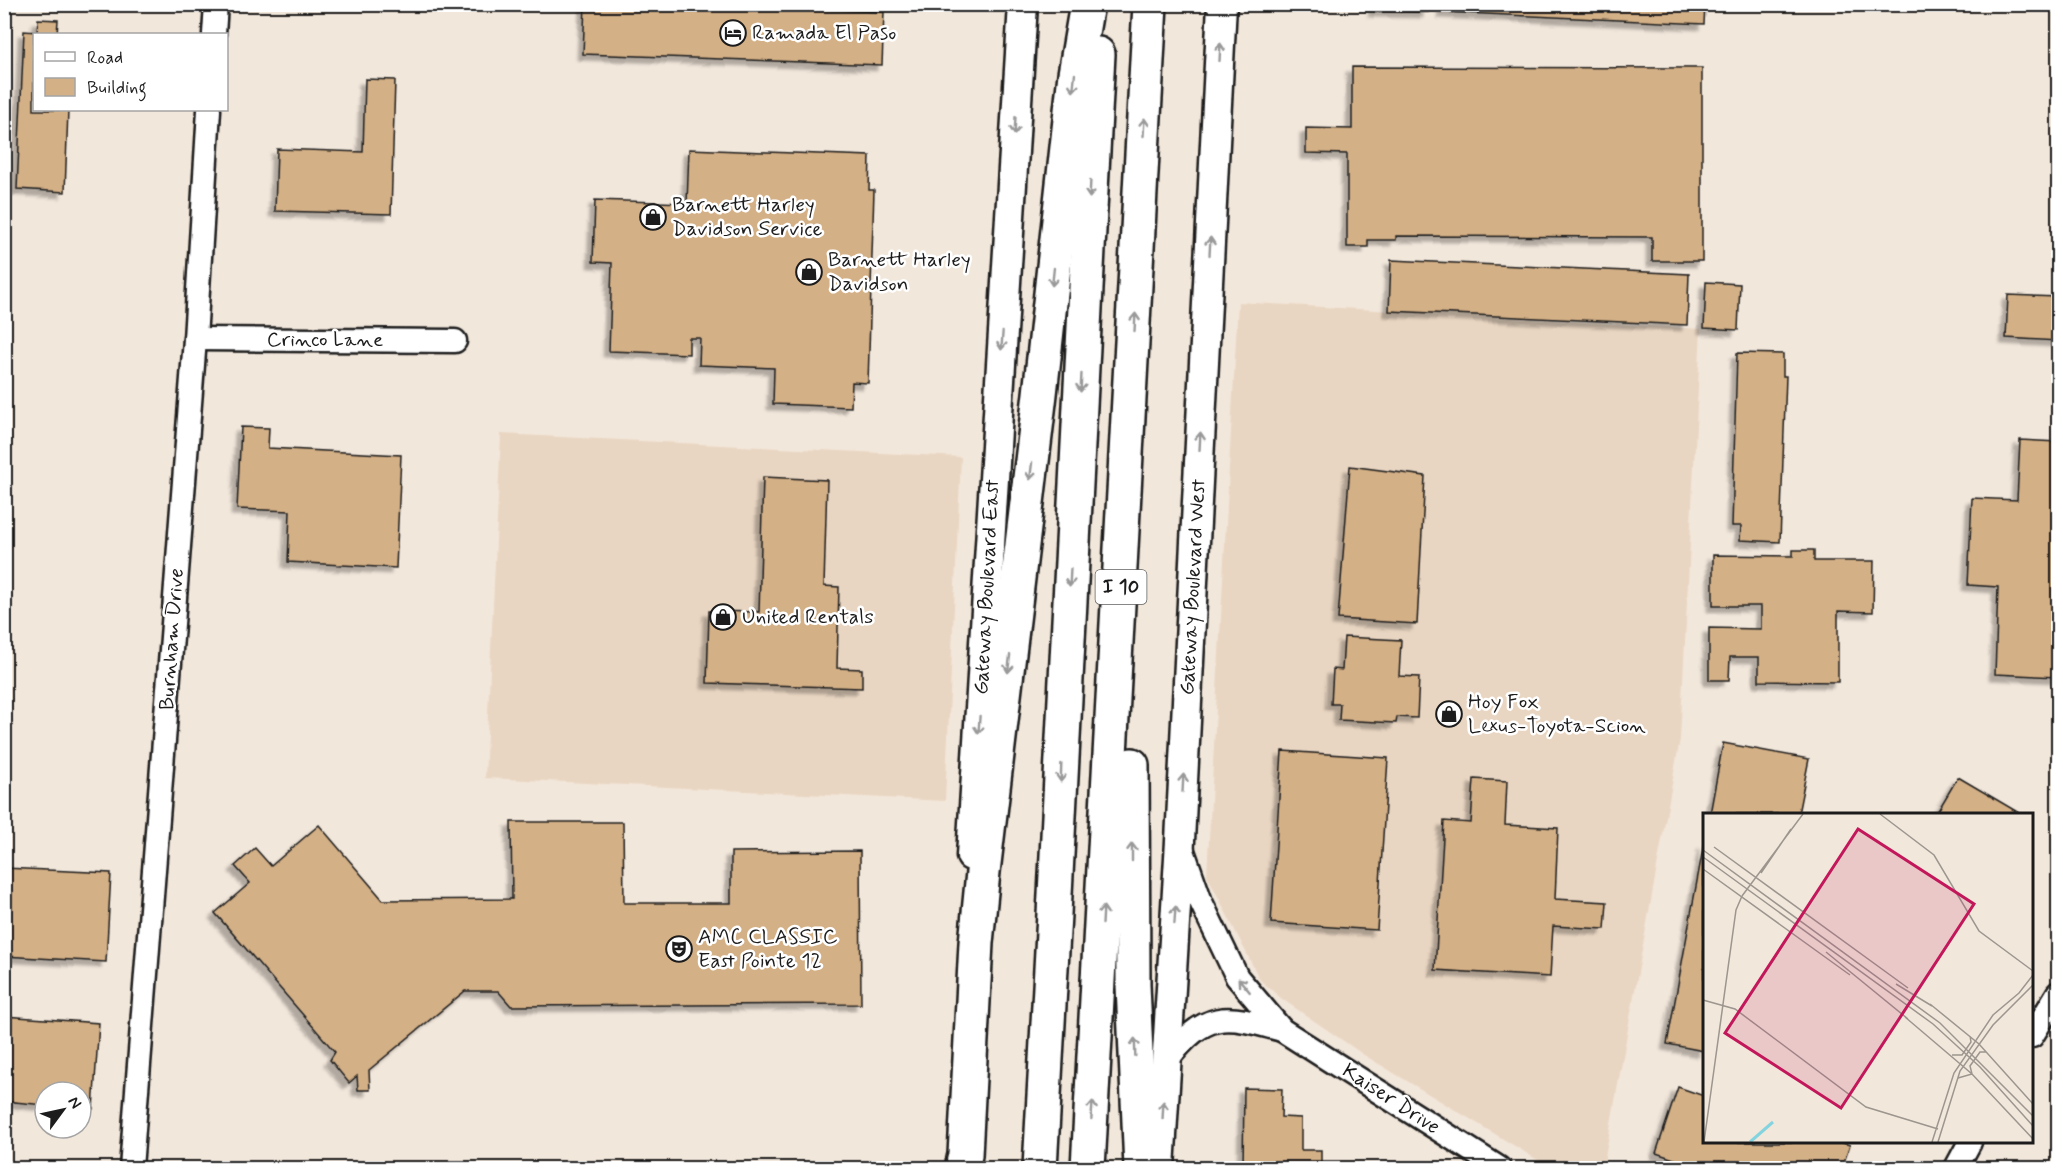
<svg xmlns="http://www.w3.org/2000/svg" width="2063" height="1173" viewBox="0 0 2063 1173" font-family="Mynerve,sans-serif">
<style>
.built{fill:#e9d6c2}
.building{fill:#d4b086;stroke:#1c1c1c;stroke-width:1.5;filter:url(#shadow)}
.lines{fill:none;stroke-linecap:round;stroke-linejoin:round}
.minor-casing{stroke:#1c1c1c;stroke-width:27}
.major-casing{stroke:#1c1c1c;stroke-width:33}
.highway-casing{stroke:#1c1c1c;stroke-width:38}
.minor{stroke:#fff;stroke-width:22}
.major{stroke:#fff;stroke-width:28}
.highway{stroke:#fff;stroke-width:33}
.oneway{stroke:#999}
.labels{text-anchor:middle;dominant-baseline:central;stroke-width:5;stroke-linejoin:round;paint-order:stroke}
.shield{fill:#fff;stroke:#606060;stroke-width:1.5}
.shield-label{font-size:20px;font-weight:bold;fill:#1c1c1c}
.poi-label{font-size:21px;fill:#1c1c1c;stroke:#fff;text-anchor:start}
.street-label{font-size:21px;fill:#1c1c1c;stroke:#fff}
.inset-river{fill:none;stroke:#84d4e0;stroke-width:3}
.inset-road{fill:none;stroke:#9c968f;stroke-width:1.5}
.view{fill:#c2185b;fill-opacity:0.15;stroke:#c2185b;stroke-width:3}
.inset-edge{fill:none;stroke:#1c1c1c;stroke-width:3}
</style>
<defs>
<filter id="shadow"><feDropShadow dx="-5.5" dy="5.5" stdDeviation="1.5" flood-color="#0004"/></filter>
</defs>
<rect width="100%" height="100%" fill="#f2e7db"/>
<filter id="ink" filterUnits="userSpaceOnUse"><feTurbulence type="fractalNoise" baseFrequency=".0167" numOctaves="2"/><feDisplacementMap in="SourceGraphic" scale="12" xChannelSelector="R" yChannelSelector="G"/><feConvolveMatrix kernelMatrix="1 2 1 2 8 2 1 2 1" color-interpolation-filters="sRGB"/></filter>
<g filter="url(#ink)">
<g class="built">
<path d="M1238 302 1701 329 1680 739 1603 1168H1551L1364 1055 1282 999 1260 980 1207 875Z"/>
<path d="M501 434 961 457 945 801 485 778Z"/>
</g>
<g class="building">
<path d="M585 4H686L884 12 882 65 583 54Z"/>
<path d="M1375 4H1428V12L1374 11Z"/>
<path d="M1444 4H1705L1704 24 1443 12Z"/>
<path d="M38 19 58 20 57 34H34V110H68L65 192 17 189 24 31 37 32Z"/>
<path d="M1352 67 1702 68V261H1652V237L1396 236V240H1368V247H1347V154L1306 153V128L1352 129Z"/>
<path d="M365 79 395 80 391 214 275 211 277 149 363 152Z"/>
<path d="M689 149 870 156 869 190H874L868 383 852 382 851 407 773 404 774 368 699 365 700 338H689V354L609 351 612 263 593 262 595 200 687 203Z"/>
<path d="M1391 260 1689 274 1687 325 1389 311Z"/>
<path d="M1706 282 1740 284 1738 330 1704 328Z"/>
<path d="M2008 295 2058 297V341L2006 338Z"/>
<path d="M1737 353 1783 354V376H1786L1780 542 1740 540 1741 526H1732Z"/>
<path d="M241 427 269 428 268 448 401 455 396 568 288 562 290 511 237 509Z"/>
<path d="M2020 440 2058 442V677L1995 674 1998 587 1968 585 1972 498 2017 500Z"/>
<path d="M1350 466 1425 476 1417 624 1338 619Z"/>
<path d="M763 477 827 480 824 586 839 587 837 668 862 669V688L707 683 709 611 759 612Z"/>
<path d="M1793 550H1814V561H1874L1873 612 1838 611V682L1759 681V657H1730L1729 680H1709V628L1761 629V606H1713V555L1793 556Z"/>
<path d="M1344 637 1401 640 1399 676 1419 677 1417 718 1397 717 1396 723 1339 720 1340 704H1331L1333 669 1342 670Z"/>
<path d="M1723 743 1809 759 1798 814H1710Z"/>
<path d="M1282 751 1388 758 1377 930 1271 923Z"/>
<path d="M1958 777 2021 814H1936Z"/>
<path d="M1474 779 1507 781 1505 825 1558 828 1555 899 1607 902 1605 929 1553 926 1550 977 1435 970 1444 821 1471 823Z"/>
<path d="M511 822H623L624 903H731V852L860 851 861 1004 511 1006 498 991H465L369 1070 370 1090H358L357 1076 349 1083 330 1060 335 1052 215 913 250 883 235 866 255 848 271 866 319 825 383 900 512 899Z"/>
<path d="M1704 843V1051L1667 1044Z"/>
<path d="M4 868 111 873 106 962 4 956Z"/>
<path d="M4 1016 99 1023 93 1109 81 1108V1092H45V1105L4 1101Z"/>
<path d="M1678 1087 1704 1096V1142H1839L1850 1145 1842 1168H1701L1656 1153Z"/>
<path d="M1244 1088 1282 1089 1281 1117 1301 1118V1150H1321V1168H1243Z"/>
</g>
<g class="lines">
<g class="minor-casing">
<g id="minor">
<path d="M214 34 216 4"/>
<path d="M195 339 455 341"/>
<path d="M1182 848 1201 902 1237 977 1282 1030 1499 1168"/>
<path d="M2032 1036 2058 993"/>
<path d="M1166 1061C1207 1010 1223 1014 1282 1030"/>
<path d="M131 1168 195 339 209 110"/>
<path d="M1956 1168 1970 1142"/>
</g>
</g>
<g class="major-casing">
<g id="major">
<path d="M971 856 1023 4"/>
<path d="M1160 1168 1180 841 1222 4"/>
</g>
</g>
<g class="highway-casing">
<g id="highway">
<path d="M1132 765 1133 985 1141 1168"/>
<path d="M962 1168 965 1155 976 943 983 872 1040 394 1075 74 1087 4"/>
<path d="M1040 1168C1062 797 1076 426 1098 54"/>
<path d="M1088 1168 1150 4"/>
</g>
</g>
<use href="#minor" class="minor"/>
<use href="#major" class="major"/>
<use href="#highway" class="highway"/>
</g>
<defs><path id="oneway-shaft" d="M-6 0H5M1.5-3L5.5 0L1.5 3" fill="none" stroke-width="1.6" stroke-linecap="round" stroke-linejoin="round" transform="scale(1.5)"/></defs>
<g class="oneway">
<use href="#oneway-shaft" transform="translate(1220 52) rotate(-87)"/>
<use href="#oneway-shaft" transform="translate(1074 83) rotate(96)"/>
<use href="#oneway-shaft" transform="translate(1015 126) rotate(93)"/>
<use href="#oneway-shaft" transform="translate(1144 127) rotate(-87)"/>
<use href="#oneway-shaft" transform="translate(1090 189) rotate(93)"/>
<use href="#oneway-shaft" transform="translate(1210 246) rotate(-87)"/>
<use href="#oneway-shaft" transform="translate(1053 277) rotate(96)"/>
<use href="#oneway-shaft" transform="translate(1135 322) rotate(-87)"/>
<use href="#oneway-shaft" transform="translate(1002 341) rotate(94)"/>
<use href="#oneway-shaft" transform="translate(1081 383) rotate(93)"/>
<use href="#oneway-shaft" transform="translate(1200 441) rotate(-87)"/>
<use href="#oneway-shaft" transform="translate(1031 471) rotate(97)"/>
<use href="#oneway-shaft" transform="translate(1070 578) rotate(93)"/>
<use href="#oneway-shaft" transform="translate(1009 664) rotate(97)"/>
<use href="#oneway-shaft" transform="translate(979 725) rotate(94)"/>
<use href="#oneway-shaft" transform="translate(1061 773) rotate(92)"/>
<use href="#oneway-shaft" transform="translate(1183 783) rotate(-87)"/>
<use href="#oneway-shaft" transform="translate(1132 852) rotate(-90)"/>
<use href="#oneway-shaft" transform="translate(1103 915) rotate(-87)"/>
<use href="#oneway-shaft" transform="translate(1175 915) rotate(-86)"/>
<use href="#oneway-shaft" transform="translate(1244 985) rotate(-130)"/>
<use href="#oneway-shaft" transform="translate(1135 1047) rotate(-92)"/>
<use href="#oneway-shaft" transform="translate(1092 1110) rotate(-86)"/>
<use href="#oneway-shaft" transform="translate(1163 1110) rotate(-87)"/>
</g>
</g>
<defs>
<g id="hotel-ring" transform="scale(1.35)"><circle r="9.5" fill="#fff" stroke="#1c1c1c" stroke-width="1.5"/><path d="M-6-4.5h1.5V1H6V5H4.5V3h-9V5H-6ZM-4 0a1.8 1.8 0 1 1 3.6 0ZM.5 0V-2.5h3Q6-2.5 6 0Z" fill="#1c1c1c"/></g>
<g id="shop-ring" transform="scale(1.35)"><circle r="9.5" fill="#fff" stroke="#1c1c1c" stroke-width="1.5"/><path d="M-5-2.5h2.3a2.7 3.5 0 0 1 5.4 0H5L5.5 6h-11ZM-1.5-2.5h3a1.5 2.3 0 0 0-3 0Z" fill="#1c1c1c"/></g>
<g id="theatre-ring" transform="scale(1.35)"><circle r="9.5" fill="#fff" stroke="#1c1c1c" stroke-width="1.5"/><path d="M-5-5.5Q0-4 5-5.5V0Q5 5 0 6Q-5 5-5 0ZM-3.3-2.5H-1v1.5H-3.3ZM1-2.5H3.3v1.5H1ZM-2.8 1Q0 5.5 2.8 1Z" fill="#1c1c1c"/></g>
</defs>
<g fill-rule="evenodd">
<use href="#hotel-ring" x="733" y="33"/>
<use href="#shop-ring" x="653" y="217"/>
<use href="#shop-ring" x="809" y="272"/>
<use href="#shop-ring" x="723" y="617"/>
<use href="#shop-ring" x="1449" y="714"/>
<use href="#theatre-ring" x="679" y="949"/>
</g>
<g class="labels">
<rect class="shield" x="1095.5" y="570" width="51" height="34" rx="4.5"/>
<g class="shield-label">
<text x="1121" y="587">I 10</text>
</g>
<g class="poi-label">
<text x="752" y="33">Ramada El Paso</text>
<text x="672" y="205">Barnett Harley<tspan x="672" dy="24">Davidson Service</tspan></text>
<text x="828" y="260">Barnett Harley<tspan x="828" dy="24">Davidson</tspan></text>
<text x="742" y="617">United Rentals</text>
<text x="1468" y="702">Hoy Fox<tspan x="1468" dy="24">Lexus-Toyota-Scion</tspan></text>
<text x="698" y="937">AMC CLASSIC<tspan x="698" dy="24">East Pointe 12</tspan></text>
</g>
<g class="street-label">
<text x="325" y="340">Crinco Lane</text>
<text transform="translate(987 587) rotate(-87)">Gateway Boulevard East</text>
<text transform="translate(1193 587) rotate(-87)">Gateway Boulevard West</text>
<text transform="translate(172 639) rotate(-86)">Burnham Drive</text>
<text transform="translate(1391 1099) rotate(33)">Kaiser Drive</text>
</g>
</g>
<g transform="translate(1703 813)">
<rect width="330" height="330" fill="#f2e7db"/>
<path class="inset-river" d="M47 329 70 309"/>
<path class="inset-road" d="M177 1 231 42 276 118 330 158M11 34 205 175M0 37 237 210 330 303M0 44 230 211 277 254 330 313M0 56 147 162M58 60 88 16M39 83 100 1M123 139 205 206M193 171 229 193M0 187 32 196 163 294 235 316M227 191 276 231 330 291M202 204 269 261 330 326M249 242H259L268 229 267 223M255 265 269 261 267 253 277 239H283M1 329 33 97 39 83M229 329 251 260 290 202 316 180 330 162M235 329 257 258 290 212 330 172"/>
<path class="view" d="M155 16 271 91 138 295 22 220Z"/>
<rect width="330" height="330" class="inset-edge"/>
</g>
<rect width="2063" height="1173" fill="none" stroke="#fff" stroke-width="24"/>
<rect x="12" y="12" width="2039" height="1149" fill="none" stroke="#1c1c1c" stroke-width="2" filter="url(#ink)"/>
<rect x="33" y="33" width="195" height="78" fill="#ffffff" stroke="#a4a4a4" stroke-width="1.5"/>
<rect x="45" y="52" width="30" height="9" fill="#ffffff" stroke="#a4a4a4" stroke-width="1.5"/>
<text x="87" y="63" font-size="18" fill="#1c1c1c">Road</text>
<rect x="45" y="78" width="30" height="18" fill="#d4b086" stroke="#a4a4a4" stroke-width="1.5"/>
<text x="87" y="93" font-size="18" fill="#1c1c1c">Building</text>
<g transform="translate(63 1110) rotate(57)"><circle r="28" fill="#ffffff" stroke="#a4a4a4" stroke-width="1.5"/>
<path d="M0-4.5L10 22L0 15L-10 22Z" fill="#1c1c1c"/>
<text y="-9" font-size="16" font-weight="bold" text-anchor="middle" fill="#1c1c1c">N</text>
</g>
</svg>
